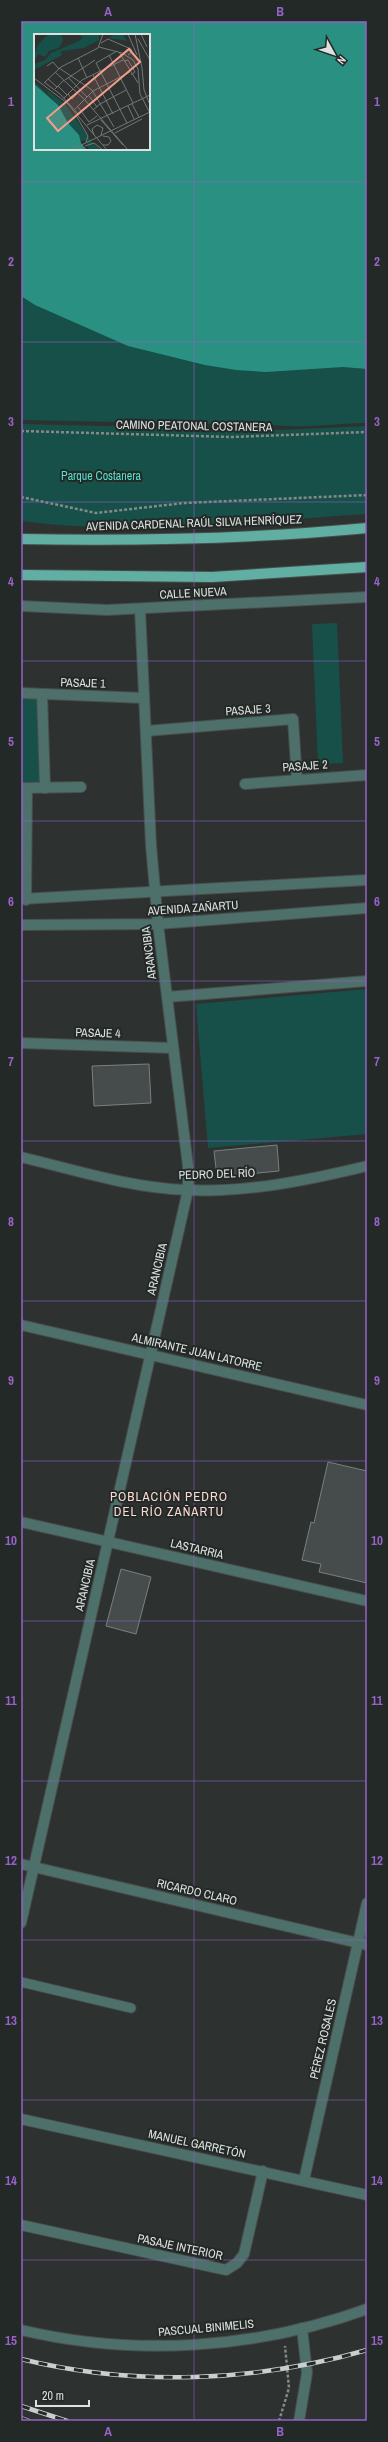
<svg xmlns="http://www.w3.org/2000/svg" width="388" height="2442" viewBox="0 0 388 2442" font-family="'Archivo Narrow',sans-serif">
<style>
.green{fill:#175048;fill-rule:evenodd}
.water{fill:#2a9082;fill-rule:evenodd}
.building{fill:#464c4b;stroke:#79807f}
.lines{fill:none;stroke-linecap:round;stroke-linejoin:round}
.service-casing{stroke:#494e4d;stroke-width:11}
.minor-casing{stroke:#494e4d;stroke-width:12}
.tertiary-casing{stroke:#494e4d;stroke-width:12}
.primary-casing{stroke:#494e4d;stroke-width:12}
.path{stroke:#858988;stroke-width:2.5;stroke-dasharray:3 2;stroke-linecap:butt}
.service{stroke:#4d706a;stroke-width:9}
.minor{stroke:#4d706a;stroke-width:10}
.tertiary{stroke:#4d706a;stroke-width:10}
.primary{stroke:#61afa2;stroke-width:10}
.rail-casing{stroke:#cacecd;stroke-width:4.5}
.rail{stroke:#232927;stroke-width:3;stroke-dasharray:9;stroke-linecap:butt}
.grid{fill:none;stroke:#9862c9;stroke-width:1;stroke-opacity:0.55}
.labels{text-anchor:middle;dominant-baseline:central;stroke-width:4;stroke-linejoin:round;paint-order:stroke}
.street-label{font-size:12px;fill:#dde1e0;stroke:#232927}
.park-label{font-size:12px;fill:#54e0cc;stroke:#232927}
.neighbourhood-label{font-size:13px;letter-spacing:1px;fill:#fcd9d2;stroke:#232927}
.inset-road{fill:none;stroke:#737877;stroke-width:1}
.view{fill:#f49d8c;fill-opacity:0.15;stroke:#f49d8c;stroke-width:2}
.inset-edge{fill:none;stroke:#dde1e0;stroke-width:2}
.neatline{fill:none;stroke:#9862c9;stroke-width:1.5}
.grid-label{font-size:13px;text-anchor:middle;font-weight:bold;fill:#9862c9}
</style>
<rect width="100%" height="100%" fill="#2d3231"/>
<g class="green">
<path d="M21 21H367V423C336 423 305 429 274 425L21 420ZM35 35H149V149H35Z"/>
<path d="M21 424 278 430 367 426V514C255 521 132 536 21 521Z"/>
<path d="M337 623 343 763 318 764 312 624Z"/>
<path d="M21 693 42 694 45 788H21Z"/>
<path d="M367 989V1134L208 1148 196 1004Z"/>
</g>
<path class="water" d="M21 21H367V369L343 367 266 372 236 370 205 365 128 346 35 305 21 296ZM35 35H149V149H35Z"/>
<g class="building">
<path d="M149 1064 151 1103 94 1106 92 1066Z"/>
<path d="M277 1145 279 1171 217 1177 214 1151Z"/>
<path d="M328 1462 367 1471V1583L319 1572 321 1564 302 1560 311 1522 314 1523Z"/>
<path d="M121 1569 151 1577 136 1634 106 1626Z"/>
</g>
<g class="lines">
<g class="service-casing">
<path id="service" d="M21 1982 131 2008"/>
</g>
<g class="minor-casing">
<g id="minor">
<path d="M21 606 107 610 367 597"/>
<path d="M21 693 144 698"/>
<path d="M42 694 45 788"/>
<path d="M146 731 293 719 297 780"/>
<path d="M245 784 367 775"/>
<path d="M21 788 81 787"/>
<path d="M26 900 27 788"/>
<path d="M167 997 367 981"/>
<path d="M21 1043 173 1048"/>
<path d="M21 1157C75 1170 131 1188 187 1190 247 1193 309 1180 367 1166"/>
<path d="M21 1325 367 1405"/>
<path d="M21 1522 367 1601"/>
<path d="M21 1864 367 1945"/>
<path d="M21 1923 188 1190V1166L158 924 151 845 140 609"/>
<path d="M21 2119 367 2195"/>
<path d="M304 2180 367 1903"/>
<path d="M21 2225 226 2270 237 2263 244 2254 263 2171"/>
<path d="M299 2421 307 2373 302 2328"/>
</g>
</g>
<g class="tertiary-casing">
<g id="tertiary">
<path d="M21 899 367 880"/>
<path d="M21 925 158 924 367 908"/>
<path d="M21 2330C135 2357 257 2349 367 2309"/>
</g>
</g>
<g class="primary-casing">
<g id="primary">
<path d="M21 539C136 541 252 539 367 528"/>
<path d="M21 575 212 577 367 567"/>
</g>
</g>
<g class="path">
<path d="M21 431 232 437 367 432"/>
<path d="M21 497 96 513 184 503 367 495"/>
<path d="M279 2421 289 2388 285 2346"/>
</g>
<use href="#service" class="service"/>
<use href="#minor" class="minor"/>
<use href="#tertiary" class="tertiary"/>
<use href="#primary" class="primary"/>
<g class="rail-casing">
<g id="rail">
<path d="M21 2359C135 2387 255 2382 367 2350"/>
<path d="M21 2406 67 2421"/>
<path d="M21 2418 29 2421"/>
</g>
</g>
<use href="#rail" class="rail"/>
</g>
<path class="grid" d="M194 21V2421M21 182H367M21 342H367M21 502H367M21 661H367M21 821H367M21 981H367M21 1141H367M21 1301H367M21 1461H367M21 1621H367M21 1781H367M21 1940H367M21 2100H367M21 2260H367"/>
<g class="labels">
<g class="street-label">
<text transform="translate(194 426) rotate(1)">CAMINO PEATONAL COSTANERA</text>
<text transform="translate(194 523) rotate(-2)">AVENIDA CARDENAL RAÚL SILVA HENRÍQUEZ</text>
<text transform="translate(193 593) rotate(-3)">CALLE NUEVA</text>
<text transform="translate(83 683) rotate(2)">PASAJE 1</text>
<text transform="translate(248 710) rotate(-4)">PASAJE 3</text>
<text transform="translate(305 766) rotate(-4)">PASAJE 2</text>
<text transform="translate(193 908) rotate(-4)">AVENIDA ZAÑARTU</text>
<text transform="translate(149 953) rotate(-97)">ARANCIBIA</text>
<text transform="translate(98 1033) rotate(2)">PASAJE 4</text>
<text transform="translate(217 1174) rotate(-2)">PEDRO DEL RÍO</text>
<text transform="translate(157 1269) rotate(-77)">ARANCIBIA</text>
<text transform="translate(197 1352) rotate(13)">ALMIRANTE JUAN LATORRE</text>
<text transform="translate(197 1549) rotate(13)">LASTARRIA</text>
<text transform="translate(85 1585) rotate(-77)">ARANCIBIA</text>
<text transform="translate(197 1892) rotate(13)">RICARDO CLARO</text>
<text transform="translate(323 2039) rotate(-77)">PÉREZ ROSALES</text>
<text transform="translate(197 2144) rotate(12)">MANUEL GARRETÓN</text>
<text transform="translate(180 2247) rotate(12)">PASAJE INTERIOR</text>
<text transform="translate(206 2328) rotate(-5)">PASCUAL BINIMELIS</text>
</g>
<g class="park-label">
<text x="101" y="476">Parque Costanera</text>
</g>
<g class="neighbourhood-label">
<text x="169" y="1496">POBLACIÓN PEDRO<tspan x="169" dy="15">DEL RÍO ZAÑARTU</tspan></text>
</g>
</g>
<g transform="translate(34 34)">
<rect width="116" height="116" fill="#2d3231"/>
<path d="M14 0H27L29 7 25 14 15 17 11 23 5 20 0 26V11L2 18 3 12ZM44 0H65V6L50 14 27 17 28 21 0 36V30L11 26 17 19 45 7 49 3ZM81 0H89L93 7 75 4ZM0 47 21 68 10 54 31 70 58 108 67 116H49L55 115 52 106 0 116Z" fill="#175048"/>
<path d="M0 50 24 71 34 89 45 101 47 109 52 115 57 116H0Z" fill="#2a9082"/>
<path class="inset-road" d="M94 0 103 21M101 0 108 34 110 56 116 71M107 0 113 13M104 5 116 26M67 9 74 5 97 15 98 18 94 21M65 13 88 19 99 26 104 35 106 60 116 79M85 18 104 49M75 21 99 69M44 24 53 44M90 27 94 26 101 38 97 41M62 29 93 89M62 29 83 17M13 32 19 28 25 35M25 34 58 56 80 93M21 38 51 66 94 116M59 41 79 80M34 43 53 63M0 44 33 69 73 116M14 45 23 53M31 46 61 26M10 48 26 60 45 81M10 49 27 33 64 14 69 0M24 52 33 61M40 54 48 46 89 26M21 55 30 46M34 60 38 65 43 60M55 62 63 73M30 64 39 55M98 70 105 83M94 72 100 85M44 73 55 88 63 82M41 75 59 57 96 38M59 76 66 70 92 56M43 83 54 102 52 108M67 86 89 111M53 91 116 61M81 99 108 85M60 101 58 95 63 91 69 94 67 101M69 111H74L77 107 75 103 69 102M51 112 60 109 69 116M37 116 116 78"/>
<path class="view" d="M95 15 106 28 24 97 13 84Z"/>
<rect width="116" height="116" class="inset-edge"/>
</g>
<rect width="388" height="2442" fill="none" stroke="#232927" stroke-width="44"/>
<g transform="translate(334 54) rotate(130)" stroke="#232927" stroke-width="3" paint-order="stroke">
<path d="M0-3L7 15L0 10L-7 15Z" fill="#dde1e0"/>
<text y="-6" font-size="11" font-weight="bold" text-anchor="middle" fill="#dde1e0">N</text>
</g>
<path d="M36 2400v6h53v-6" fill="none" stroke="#dde1e0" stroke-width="2"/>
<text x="42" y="2400" font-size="12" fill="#dde1e0" stroke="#232927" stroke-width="3" paint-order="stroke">20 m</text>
<rect x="22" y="22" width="344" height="2398" class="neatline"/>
<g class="grid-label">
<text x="108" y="16">A</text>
<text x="280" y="16">B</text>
<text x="11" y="106">1</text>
<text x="377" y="106">1</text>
<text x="11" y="266">2</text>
<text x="377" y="266">2</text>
<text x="11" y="426">3</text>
<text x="377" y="426">3</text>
<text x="11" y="586">4</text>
<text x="377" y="586">4</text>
<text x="11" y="746">5</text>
<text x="377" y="746">5</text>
<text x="11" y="906">6</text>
<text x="377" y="906">6</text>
<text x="11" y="1066">7</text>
<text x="377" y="1066">7</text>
<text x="11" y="1226">8</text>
<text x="377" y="1226">8</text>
<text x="11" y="1385">9</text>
<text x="377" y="1385">9</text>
<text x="11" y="1545">10</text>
<text x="377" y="1545">10</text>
<text x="11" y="1705">11</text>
<text x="377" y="1705">11</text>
<text x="11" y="1865">12</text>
<text x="377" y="1865">12</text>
<text x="11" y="2025">13</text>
<text x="377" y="2025">13</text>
<text x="11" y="2185">14</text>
<text x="377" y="2185">14</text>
<text x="11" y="2345">15</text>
<text x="377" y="2345">15</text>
<text x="108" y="2436">A</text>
<text x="280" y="2436">B</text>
</g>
</svg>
